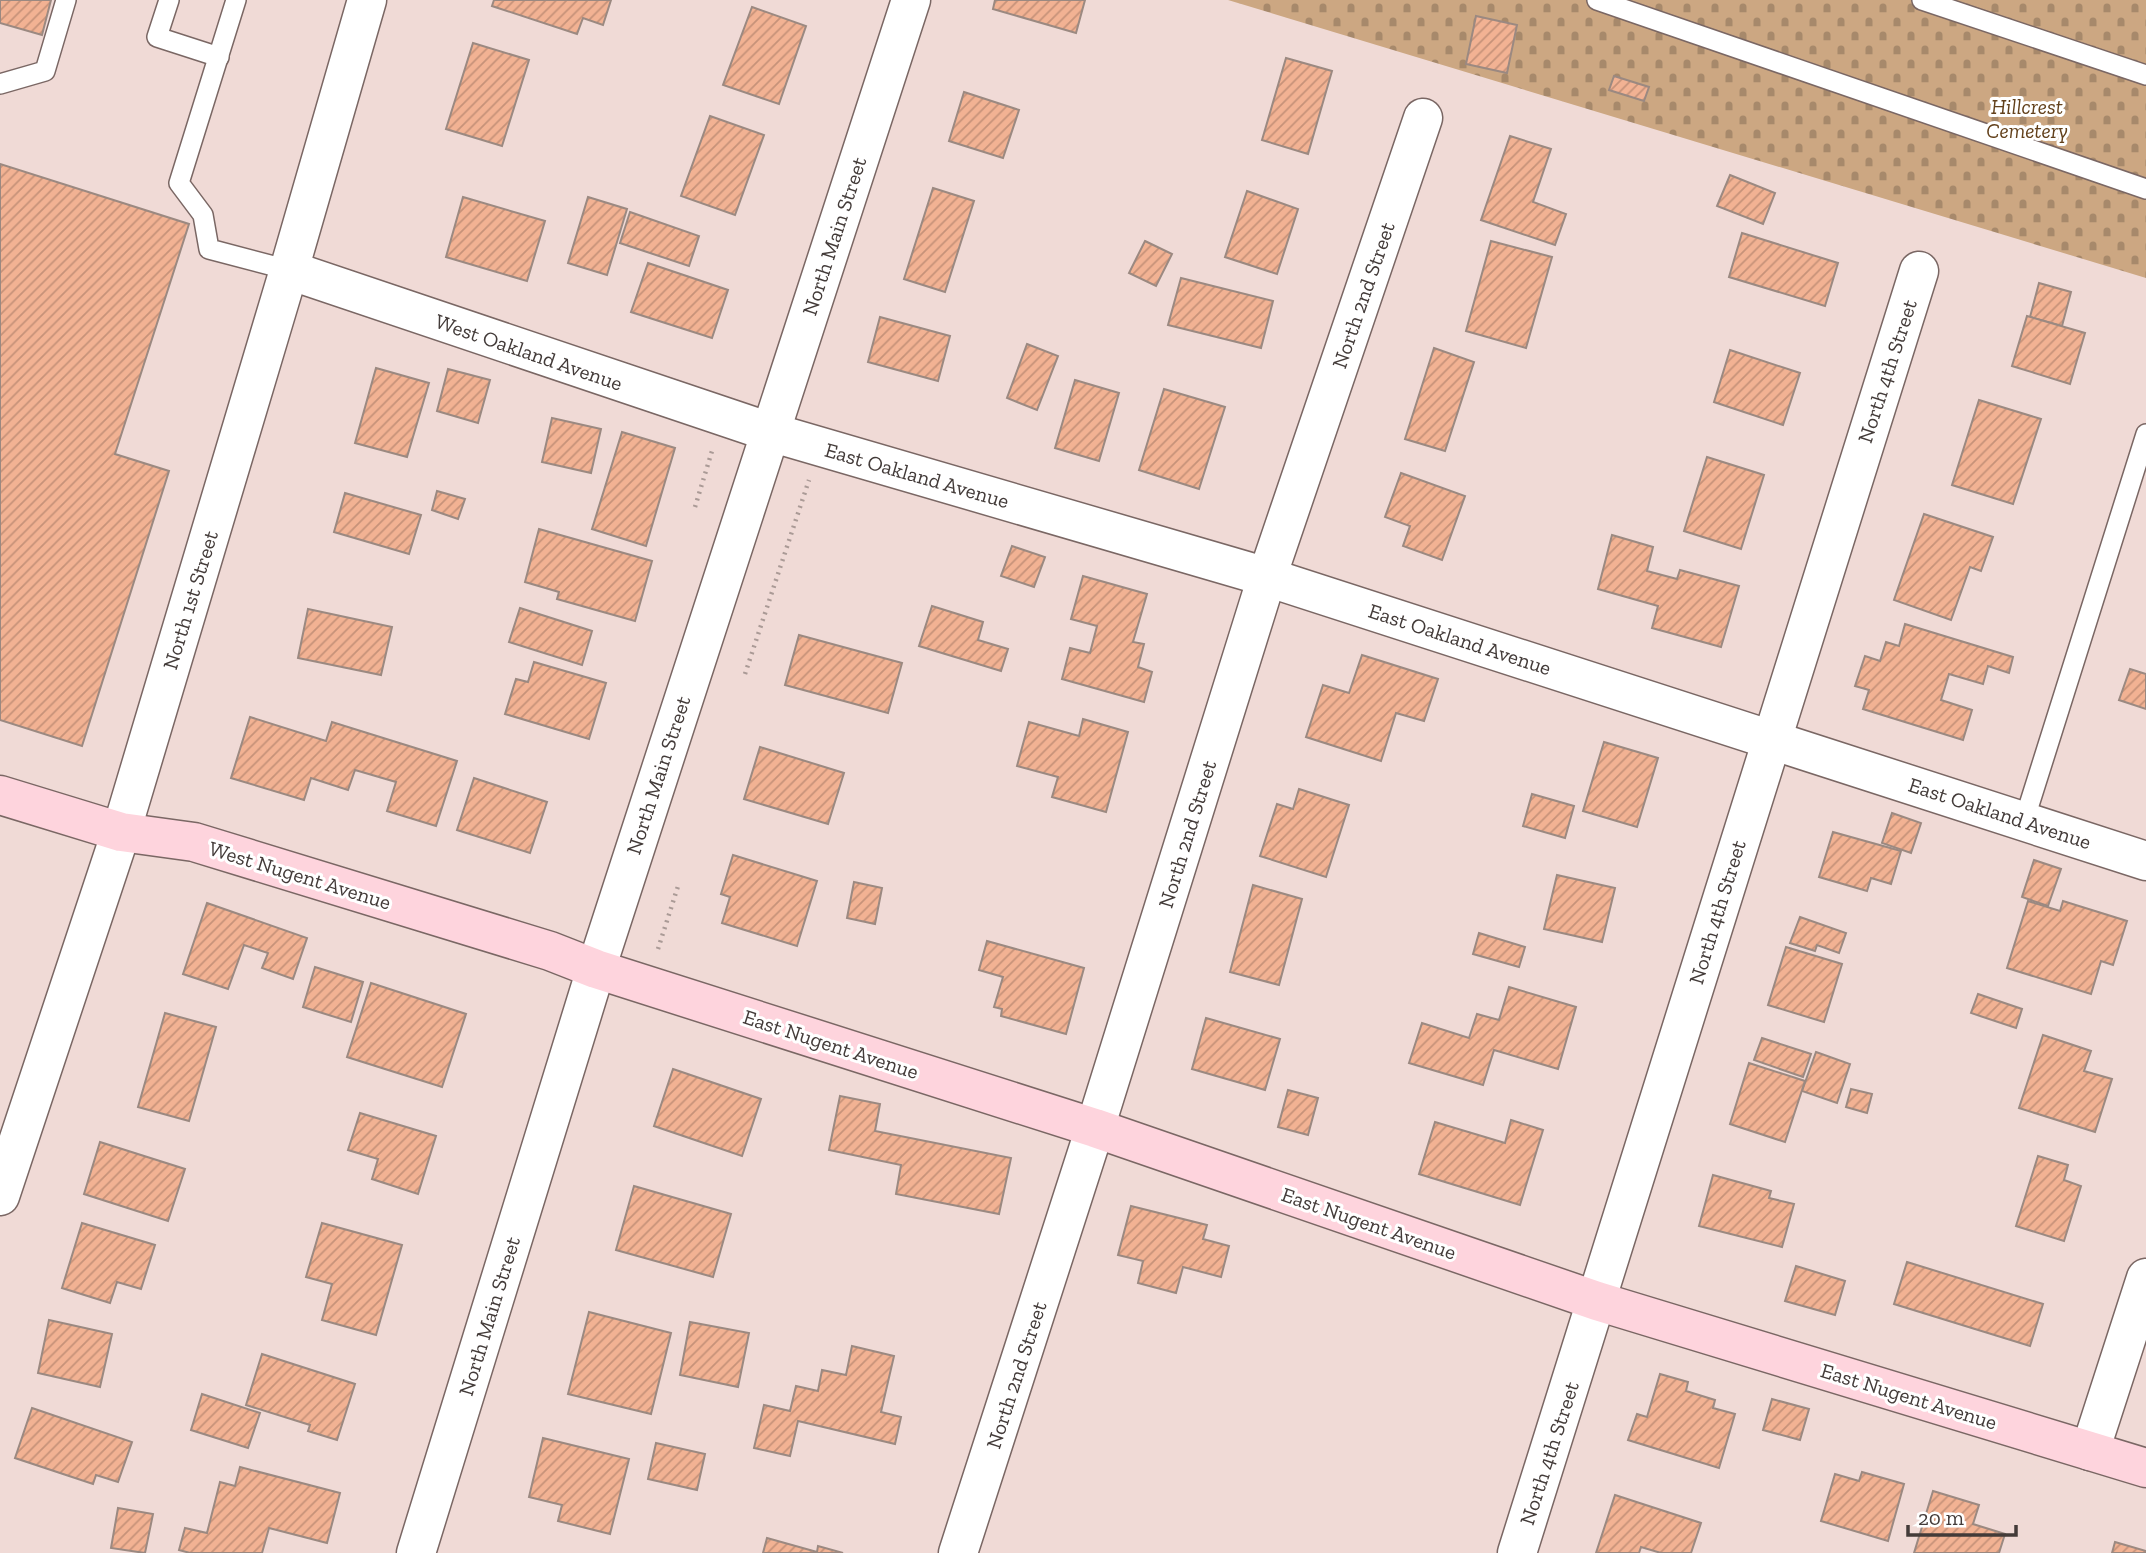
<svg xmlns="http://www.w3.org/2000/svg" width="2146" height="1553" viewBox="0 0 2146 1553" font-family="'Zilla Slab',serif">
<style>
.cemetery{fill:url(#cemetery-stones)}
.building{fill:url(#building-hatch);stroke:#9b8981;stroke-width:2}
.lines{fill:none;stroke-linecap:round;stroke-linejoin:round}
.lane-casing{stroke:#7a6764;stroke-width:22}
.street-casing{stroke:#7a6764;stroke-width:41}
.secondary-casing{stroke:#7a6764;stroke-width:41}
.path{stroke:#aa9a96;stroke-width:4.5;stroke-dasharray:2 5;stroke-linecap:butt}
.lane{stroke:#fff;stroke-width:19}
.street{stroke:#fff;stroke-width:38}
.secondary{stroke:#fed4dd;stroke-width:38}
.labels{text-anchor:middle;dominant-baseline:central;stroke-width:6;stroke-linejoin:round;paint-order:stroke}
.park-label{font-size:21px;font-style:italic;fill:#62401b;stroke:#fff}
.street-label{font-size:21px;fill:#433b39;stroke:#fff}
</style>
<defs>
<pattern id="cemetery-stones" width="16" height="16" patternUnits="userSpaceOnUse" patternTransform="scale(1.75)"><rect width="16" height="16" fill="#cca782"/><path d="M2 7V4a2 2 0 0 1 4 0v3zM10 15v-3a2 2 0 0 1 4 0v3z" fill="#a7896b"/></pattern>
<pattern id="building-hatch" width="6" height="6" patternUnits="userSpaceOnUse" patternTransform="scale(1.75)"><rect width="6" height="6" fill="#f2b293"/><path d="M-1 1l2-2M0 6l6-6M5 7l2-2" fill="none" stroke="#c69279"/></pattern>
</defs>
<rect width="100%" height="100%" fill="#f0dad6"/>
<path class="cemetery" d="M1228 0H2146V278Z"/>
<g class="building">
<path d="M0 0H51L42 35 0 23Z"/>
<path d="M494 0H611L603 25 583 18 577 34 492 6Z"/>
<path d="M995 0H1085L1076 33 993 9Z"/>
<path d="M752 7 806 26 779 104 723 85Z"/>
<path d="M1476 16 1517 25 1507 73 1466 64Z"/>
<path d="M473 43 529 60 502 146 446 129Z"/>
<path d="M1286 58 1332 71 1308 154 1262 140Z"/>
<path d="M1614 76 1649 87 1644 101 1609 90Z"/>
<path d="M964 92 1019 110 1003 158 949 141Z"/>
<path d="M710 116 764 135 735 215 681 196Z"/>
<path d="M1510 136 1551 149 1533 202 1566 214 1555 245 1481 220Z"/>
<path d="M0 164 189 224 115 454 169 471 82 746 0 720Z"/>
<path d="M1730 175 1775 193 1763 224 1717 206Z"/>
<path d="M933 188 974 201 945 292 904 279Z"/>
<path d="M1247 191 1298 209 1277 274 1225 257Z"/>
<path d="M463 197 545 221 527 281 446 257Z"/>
<path d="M588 197 627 209 607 275 568 263Z"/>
<path d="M630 212 699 236 689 266 620 243Z"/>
<path d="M1742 233 1838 263 1825 306 1729 277Z"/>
<path d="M1145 241 1172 254 1156 286 1129 273Z"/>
<path d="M1491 241 1552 257 1526 348 1466 331Z"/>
<path d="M648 263 728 290 712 338 631 312Z"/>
<path d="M1181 278 1273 301 1261 348 1168 325Z"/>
<path d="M2039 283 2071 292 2062 326 2030 317Z"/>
<path d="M2027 316 2085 333 2070 384 2012 366Z"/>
<path d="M880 317 950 336 938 381 868 362Z"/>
<path d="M1027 344 1058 356 1037 410 1007 398Z"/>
<path d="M1434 348 1474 362 1445 451 1405 439Z"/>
<path d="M1730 350 1800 373 1783 425 1714 402Z"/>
<path d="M376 368 429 383 407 457 355 443Z"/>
<path d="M448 369 490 380 478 423 437 411Z"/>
<path d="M1075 380 1119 393 1099 461 1055 448Z"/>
<path d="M1164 389 1225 407 1199 489 1139 470Z"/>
<path d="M1979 400 2041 419 2013 504 1952 485Z"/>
<path d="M552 418 601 429 591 473 542 462Z"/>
<path d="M622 432 675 448 646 546 592 529Z"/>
<path d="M1707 457 1764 475 1741 549 1684 531Z"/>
<path d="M1401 473 1465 496 1442 560 1403 546 1410 526 1385 517Z"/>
<path d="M437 491 465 499 458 519 432 510Z"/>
<path d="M345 493 421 515 409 554 334 532Z"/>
<path d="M1924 514 1993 537 1981 571 1970 567 1951 620 1894 600Z"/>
<path d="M539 529 652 561 635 621 557 599 559 592 525 582Z"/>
<path d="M1612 535 1653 547 1647 571 1677 579 1680 570 1739 586 1721 647 1652 628 1658 606 1598 589Z"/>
<path d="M1012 546 1045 557 1034 587 1001 576Z"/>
<path d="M1083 576 1147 594 1133 642 1144 644 1138 667 1152 672 1144 702 1062 679 1070 648 1090 653 1097 626 1071 619Z"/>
<path d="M932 606 983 622 978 640 1008 649 1001 671 919 646Z"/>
<path d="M520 608 592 631 582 665 509 642Z"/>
<path d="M308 609 392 627 381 675 298 658Z"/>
<path d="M1905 624 2013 657 2009 673 1988 666 1983 684 1949 674 1941 700 1972 710 1963 740 1863 709 1869 690 1855 686 1865 656 1880 661 1886 642 1899 646Z"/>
<path d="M799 635 902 663 888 713 785 685Z"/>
<path d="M1362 655 1438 679 1424 721 1396 713 1381 761 1306 737 1323 685 1349 693Z"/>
<path d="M534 662 606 683 589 739 505 714 516 679 528 682Z"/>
<path d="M2130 669 2146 674V709L2119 700Z"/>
<path d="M250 717 326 741 332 722 457 761 436 826 387 811 396 782 355 770 348 790 311 778 304 800 231 778Z"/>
<path d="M1083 719 1128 732 1106 812 1052 797 1058 777 1017 766 1029 722 1079 736Z"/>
<path d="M1604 742 1658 758 1637 827 1583 811Z"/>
<path d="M760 747 844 773 828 824 744 799Z"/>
<path d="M474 778 547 802 530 853 457 830Z"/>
<path d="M1299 789 1349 805 1326 877 1260 856 1277 804 1293 809Z"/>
<path d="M1532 794 1574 806 1565 838 1523 826Z"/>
<path d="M1892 813 1921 823 1911 853 1882 843Z"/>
<path d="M1833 832 1901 851 1891 884 1871 878 1867 891 1819 877Z"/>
<path d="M733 855 817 881 797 946 722 923 730 897 721 894Z"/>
<path d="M2034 860 2061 869 2048 906 2022 897Z"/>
<path d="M1557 875 1615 888 1602 942 1544 929Z"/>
<path d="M854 882 882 888 875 924 847 918Z"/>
<path d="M1253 885 1302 899 1279 985 1230 972Z"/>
<path d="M2028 901 2060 911 2063 901 2127 921 2113 965 2101 961 2091 994 2007 968Z"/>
<path d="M207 903 307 938 293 979 262 968 268 953 244 945 228 989 183 974Z"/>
<path d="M1800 917 1846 933 1839 953 1817 945 1815 951 1790 943Z"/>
<path d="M1479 933 1525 947 1519 967 1473 954Z"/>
<path d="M987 941 1084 968 1066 1034 1001 1016 1002 1009 994 1007 1003 977 979 970Z"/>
<path d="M1786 947 1842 964 1824 1022 1768 1005Z"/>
<path d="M315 967 363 982 351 1022 303 1007Z"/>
<path d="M371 983 466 1014 442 1087 347 1057Z"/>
<path d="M1509 987 1576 1007 1558 1069 1494 1050 1483 1085 1409 1063 1422 1023 1469 1038 1477 1014 1499 1020Z"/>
<path d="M1978 994 2022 1009 2016 1028 1971 1013Z"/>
<path d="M165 1013 216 1027 189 1121 138 1107Z"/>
<path d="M1206 1018 1280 1039 1265 1090 1192 1069Z"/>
<path d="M2043 1035 2091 1051 2084 1071 2112 1079 2095 1132 2019 1108Z"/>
<path d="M1762 1038 1811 1054 1803 1077 1754 1060Z"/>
<path d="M1816 1052 1850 1064 1837 1103 1802 1091Z"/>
<path d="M1749 1063 1805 1081 1785 1142 1730 1124Z"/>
<path d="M673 1069 761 1099 742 1156 654 1126Z"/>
<path d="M1851 1089 1872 1094 1867 1113 1846 1107Z"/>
<path d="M1288 1090 1318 1098 1308 1135 1278 1127Z"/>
<path d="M840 1096 880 1104 875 1131 1011 1158 999 1214 896 1194 901 1165 829 1150Z"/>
<path d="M360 1113 436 1136 418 1194 372 1179 378 1159 348 1150Z"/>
<path d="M1511 1120 1543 1130 1520 1205 1419 1174 1435 1122 1505 1143Z"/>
<path d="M100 1142 185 1169 168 1221 84 1194Z"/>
<path d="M2038 1156 2068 1165 2064 1180 2081 1186 2064 1241 2016 1226Z"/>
<path d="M1713 1175 1771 1191 1769 1198 1794 1204 1782 1247 1699 1226Z"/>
<path d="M634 1186 731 1214 713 1277 616 1250Z"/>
<path d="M1131 1206 1207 1225 1203 1239 1229 1246 1221 1277 1183 1267 1176 1293 1138 1283 1143 1261 1118 1255Z"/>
<path d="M82 1223 155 1245 141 1289 117 1282 110 1303 62 1288Z"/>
<path d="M322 1223 402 1245 376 1335 322 1320 332 1284 306 1277Z"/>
<path d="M1907 1262 2043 1304 2030 1346 1894 1304Z"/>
<path d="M1796 1266 1845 1281 1835 1315 1785 1301Z"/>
<path d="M589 1312 671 1333 651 1414 568 1394Z"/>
<path d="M49 1320 112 1334 100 1387 38 1373Z"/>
<path d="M690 1322 749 1333 738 1387 680 1375Z"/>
<path d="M852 1346 894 1356 881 1412 901 1417 895 1444 798 1421 790 1456 754 1448 764 1405 790 1411 796 1386 818 1391 822 1370 846 1375Z"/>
<path d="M262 1354 355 1384 337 1440 308 1431 310 1425 246 1405Z"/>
<path d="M1660 1374 1688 1382 1686 1391 1715 1400 1713 1408 1735 1414 1719 1468 1628 1440 1637 1414 1647 1417Z"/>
<path d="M202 1394 260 1413 248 1448 191 1430Z"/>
<path d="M1772 1399 1809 1409 1800 1440 1763 1430Z"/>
<path d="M32 1408 132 1442 118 1482 96 1475 93 1484 15 1458Z"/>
<path d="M543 1438 629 1459 610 1534 558 1521 562 1505 529 1497Z"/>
<path d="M656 1443 705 1454 697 1490 648 1479Z"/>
<path d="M240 1467 340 1493 327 1543 269 1528 262 1553H190L179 1550 185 1528 207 1533 220 1482 235 1486Z"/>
<path d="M1862 1472 1904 1484 1888 1541 1821 1521 1835 1474 1859 1481Z"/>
<path d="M1933 1491 1979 1505 1973 1524 2005 1534 1999 1553H1914Z"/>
<path d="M1615 1495 1701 1523 1691 1553H1661L1641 1547 1639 1553H1596Z"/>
<path d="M118 1508 153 1514 145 1553 111 1548Z"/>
<path d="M767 1538 817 1552 818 1546 843 1553H763Z"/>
<path d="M2115 1542 2146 1551V1553H2112Z"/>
</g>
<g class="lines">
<g class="lane-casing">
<g id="lane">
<path d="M169 0 157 37 219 57"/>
<path d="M236 0 179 183 203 215 209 249 289 270"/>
<path d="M1597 0 2146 189"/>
<path d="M1922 0 2146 75"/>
<path d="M0 84 45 71 66 0"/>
<path d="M2024 821 2146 434"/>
</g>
</g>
<g class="street-casing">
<g id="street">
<path d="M289 270 770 432 1267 577 2146 861"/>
<path d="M0 1196 121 832 289 270 367 0"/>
<path d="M2090 1451 2146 1278"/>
<path d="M416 1553 596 969 911 0"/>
<path d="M958 1553 1095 1128 1267 577 1423 118"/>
<path d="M1517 1553C1653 1126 1783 698 1919 271"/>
</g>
</g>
<g class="secondary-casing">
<path id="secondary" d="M0 795 121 832 194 842 550 951 596 969 1095 1128 1597 1301 2146 1468"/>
</g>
<g class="path">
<path d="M695 507 712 451"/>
<path d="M745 674 809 480"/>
<path d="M658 949 679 883"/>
</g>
<use href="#lane" class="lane"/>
<use href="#street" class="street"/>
<use href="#secondary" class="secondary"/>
</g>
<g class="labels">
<g class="park-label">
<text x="2027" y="106">Hillcrest<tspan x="2027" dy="24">Cemetery</tspan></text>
</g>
<g class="street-label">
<text transform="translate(834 236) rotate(-72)">North Main Street</text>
<text transform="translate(1363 295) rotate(-71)">North 2nd Street</text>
<text transform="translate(529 352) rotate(19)">West Oakland Avenue</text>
<text transform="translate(1887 371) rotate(-72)">North 4th Street</text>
<text transform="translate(917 475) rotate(16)">East Oakland Avenue</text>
<text transform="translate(190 600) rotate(-73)">North 1st Street</text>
<text transform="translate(1460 639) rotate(18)">East Oakland Avenue</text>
<text transform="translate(658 775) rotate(-72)">North Main Street</text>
<text transform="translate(2000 813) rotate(18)">East Oakland Avenue</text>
<text transform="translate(1187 834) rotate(-73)">North 2nd Street</text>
<text transform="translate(300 875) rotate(17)">West Nugent Avenue</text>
<text transform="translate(1717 912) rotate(-73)">North 4th Street</text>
<text transform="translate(831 1044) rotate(18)">East Nugent Avenue</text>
<text transform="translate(1369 1223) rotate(19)">East Nugent Avenue</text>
<text transform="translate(489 1316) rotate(-73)">North Main Street</text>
<text transform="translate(1016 1375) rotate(-72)">North 2nd Street</text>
<text transform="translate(1909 1396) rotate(17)">East Nugent Avenue</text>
<text transform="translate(1549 1453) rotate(-72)">North 4th Street</text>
</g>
</g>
<path d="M1908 1525v10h108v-10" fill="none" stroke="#433b39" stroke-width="3.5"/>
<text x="1918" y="1525" font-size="21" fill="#433b39" stroke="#ffffff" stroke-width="5" paint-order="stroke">20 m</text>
</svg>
